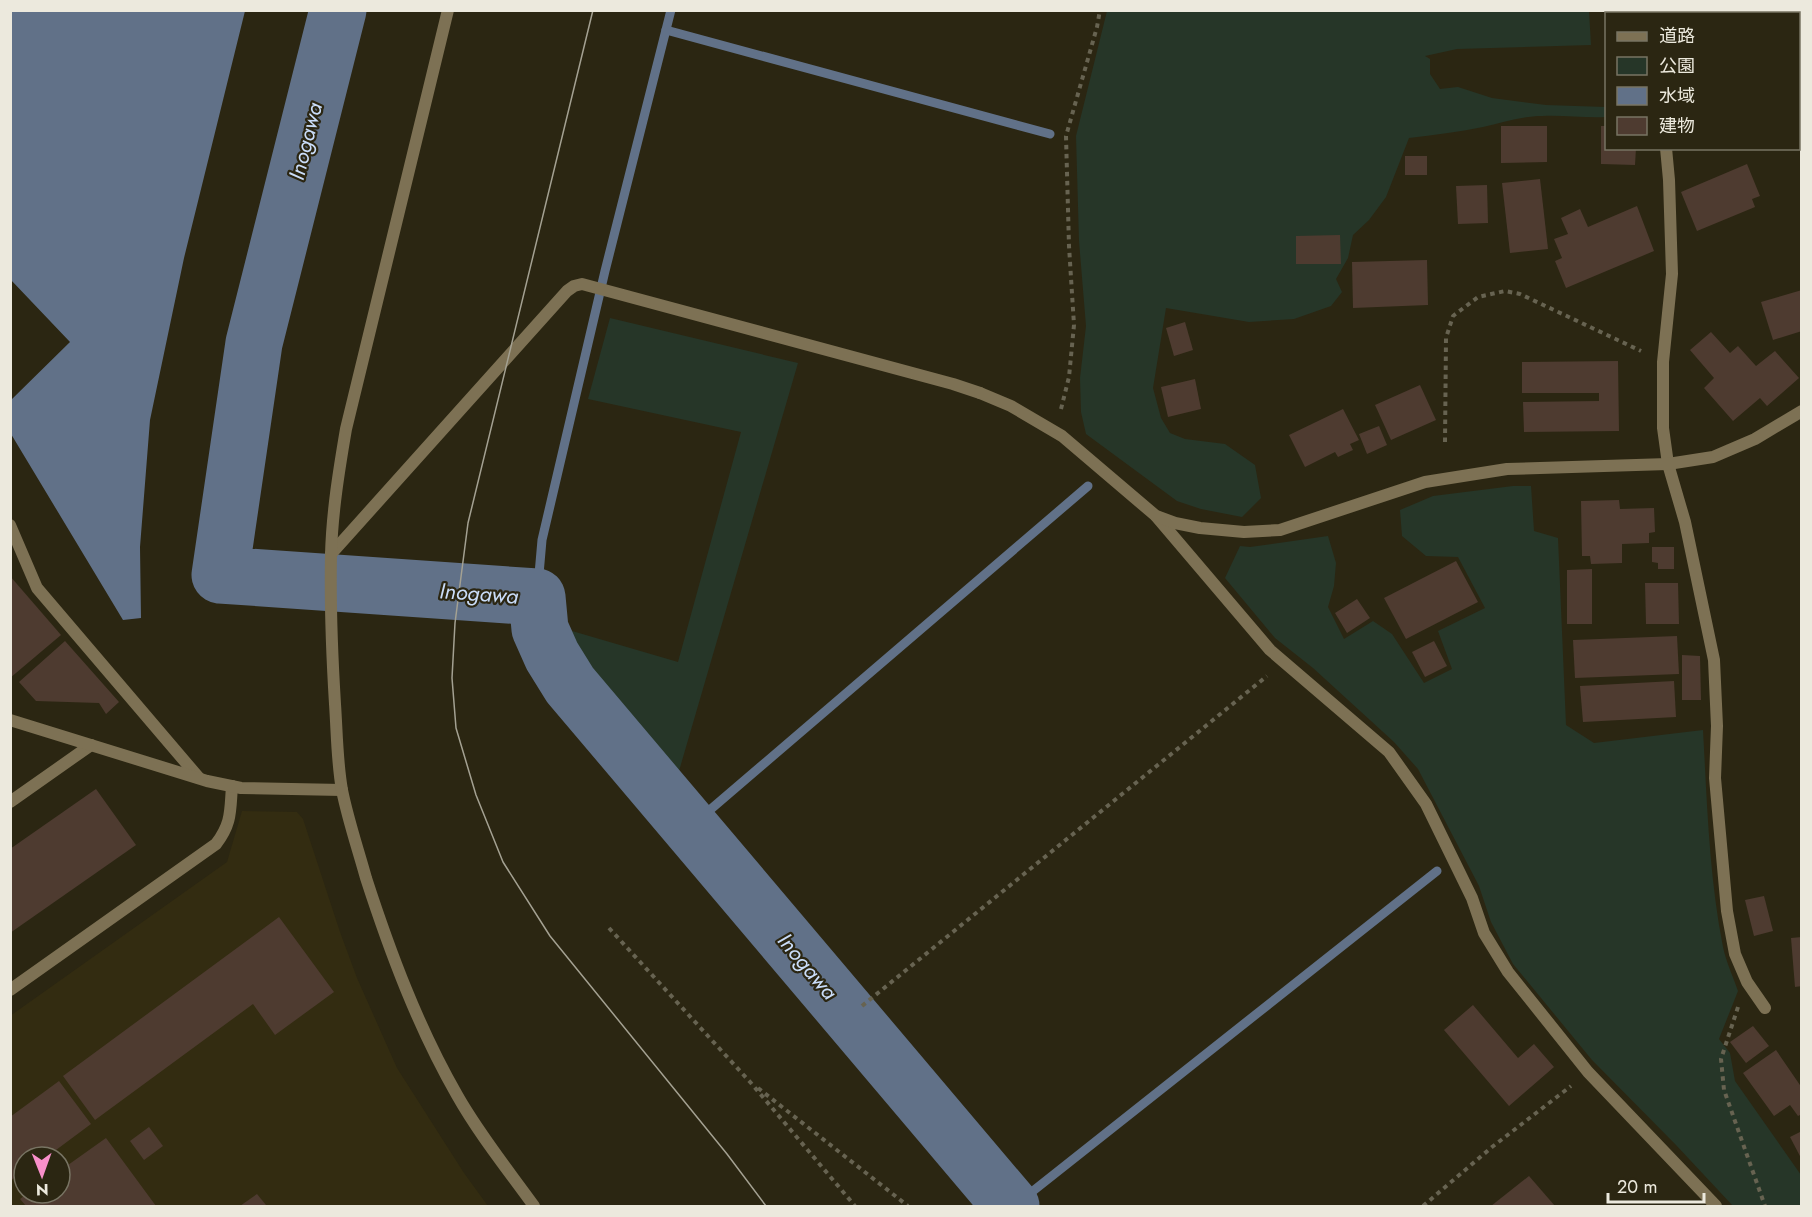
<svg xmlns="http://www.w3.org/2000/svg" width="1812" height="1217" viewBox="0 0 1812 1217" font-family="Jost,'Noto Sans JP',sans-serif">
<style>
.built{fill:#332c11;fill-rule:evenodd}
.green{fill:#263628}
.water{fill:#617188}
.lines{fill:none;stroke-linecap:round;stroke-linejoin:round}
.stream{stroke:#617188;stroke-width:9}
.river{stroke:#617188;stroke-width:57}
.building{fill:#4e3b30}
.path{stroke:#676351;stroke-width:4;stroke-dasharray:4.5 4.5;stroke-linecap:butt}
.service{stroke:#7d7154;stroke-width:12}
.minor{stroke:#7d7154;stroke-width:12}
.tertiary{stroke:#7d7154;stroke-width:12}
.tram{stroke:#a4a192;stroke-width:1.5}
.labels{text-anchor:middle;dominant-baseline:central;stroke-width:4.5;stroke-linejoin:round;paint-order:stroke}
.water-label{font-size:22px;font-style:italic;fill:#caddf9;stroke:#2b2612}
</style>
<rect width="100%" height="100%" fill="#2b2612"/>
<path class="built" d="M242 811 297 812 303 819 340 932 357 978 397 1068 464 1173 488 1206H11L10 1016 227 862ZM24 1157H60V1193H24Z"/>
<g class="green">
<path d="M1107 11H1589L1591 45 1457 49 1425 56 1430 59V74L1440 89 1458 87 1492 98 1546 105 1606 107V117C1585 118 1563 115 1542 116 1521 116 1502 123 1483 127 1458 132 1434 135 1409 138L1386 197 1369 220 1353 235 1348 258 1336 279 1342 292 1331 306 1294 319 1249 322 1166 308 1153 388 1161 418 1170 433 1185 439 1225 444 1255 465 1261 498 1242 517 1201 509 1177 501 1086 434 1081 412 1080 378 1086 326 1079 241 1076 136Z"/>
<path d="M610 318 798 363 672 795 651 764 580 683 561 649 555 626 678 662 741 432 588 399Z"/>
<path d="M1513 486H1531L1534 531 1558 538 1566 725 1594 743 1703 730C1707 802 1709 876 1723 947 1726 962 1733 976 1738 991L1719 1039 1730 1053 1735 1081 1801 1175V1206H1733L1676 1145 1592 1060 1513 964 1491 922 1479 886 1418 769 1394 742 1313 668 1275 638 1225 578 1240 546 1250 547 1328 536 1336 563 1334 586 1328 607 1344 639 1373 621 1392 634 1424 683 1452 669 1438 631 1485 608 1458 557 1426 556 1402 536 1400 510 1433 496Z"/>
</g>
<path class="water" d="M11 10 245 11 184 258 150 420 140 547 141 618 123 620 11 434V400L70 342 11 280Z"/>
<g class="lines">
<g class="stream">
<path d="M666 30 1050 134"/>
<path d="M537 597 542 540 605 271 671 10"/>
<path d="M690 827 1088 486"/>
<path d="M1014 1206 1437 871"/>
</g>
<path class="river" d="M338 10 254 343 220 575 537 597 540 629 552 656 570 685 1011 1206"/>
</g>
<g class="building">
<path d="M1501 126H1547V162L1501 163Z"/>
<path d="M1601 126H1606V148H1636L1635 165 1601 164Z"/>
<rect x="1405" y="156" width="22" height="19"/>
<path d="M1747 164 1760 196 1752 199 1755 207 1697 231 1681 192Z"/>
<path d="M1540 179 1548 249 1510 253 1502 183Z"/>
<path d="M1487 185 1488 223 1458 224 1456 186Z"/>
<path d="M1637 206 1654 251 1566 288 1555 261 1562 258 1554 239 1568 234 1561 218 1580 209 1588 227Z"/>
<path d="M1340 235 1341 264H1296V236Z"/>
<path d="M1427 260 1428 305 1353 308 1352 262Z"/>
<path d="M1802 290V331L1773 340 1761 302Z"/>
<path d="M1185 322 1193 350 1174 356 1166 328Z"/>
<path d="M1711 332 1730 353 1738 346 1756 366 1775 351 1799 378 1767 406 1760 398 1733 421 1704 388 1714 378 1690 350Z"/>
<path d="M1618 361 1619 431 1524 432 1523 402 1599 401V393H1522V362Z"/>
<path d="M1195 379 1201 409 1168 417 1161 387Z"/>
<path d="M1420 385 1436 420 1391 440 1375 405Z"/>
<path d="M1343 409 1359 440 1350 444 1353 450 1338 457 1335 452 1305 467 1289 435Z"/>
<path d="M1379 426 1387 445 1367 454 1359 434Z"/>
<path d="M1619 500 1620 509 1654 508 1655 532 1649 533V543L1622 544V563L1591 564 1590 556H1582L1581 501Z"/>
<path d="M1652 547H1674V569H1658V563L1652 562Z"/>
<path d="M1456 561 1478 602 1406 639 1384 598Z"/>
<path d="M1592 569V624H1567V570Z"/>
<path d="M10 576 61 635 10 678Z"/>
<path d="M1645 583H1678L1679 624H1646Z"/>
<path d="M1357 599 1370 618 1347 633 1335 613Z"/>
<path d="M1677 636 1679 674 1575 678 1573 640Z"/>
<path d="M65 641 119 702 106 714 99 703 36 701 19 682Z"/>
<path d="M1434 641 1447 666 1425 677 1412 652Z"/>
<path d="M1682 655 1700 656 1701 700H1682Z"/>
<path d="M1674 681 1676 717 1583 722 1580 686Z"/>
<path d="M96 789 136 845 10 933V849Z"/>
<path d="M1764 896 1773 931 1754 936 1745 900Z"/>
<path d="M279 917 334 992 275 1035 253 1004 95 1120 63 1076Z"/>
<path d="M1802 937V986L1795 987 1791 938Z"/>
<path d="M1473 1005 1518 1058 1534 1044 1554 1067 1509 1106 1444 1030Z"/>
<path d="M1753 1026 1769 1046 1746 1063 1730 1042Z"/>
<path d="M1776 1050 1802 1088V1114L1798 1116 1790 1105 1774 1116 1743 1073Z"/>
<path d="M59 1081 91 1124 56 1150 68 1165 106 1138 156 1206H26L20 1199 28 1193H60V1157H24V1171L10 1181V1117Z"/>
<path d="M149 1127 163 1146 144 1160 130 1141Z"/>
<path d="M1802 1131V1160L1790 1137Z"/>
<path d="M1529 1176 1555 1206H1491Z"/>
<path d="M257 1194 266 1205 264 1206H240Z"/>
</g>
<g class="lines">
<g class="path">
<path d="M1622 10 1623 14"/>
<path d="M1061 409 1069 377 1074 325 1069 246 1066 136 1097 27 1100 10"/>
<path d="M1445 442 1446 338 1453 316 1478 297 1505 291 1520 294 1641 351"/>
<path d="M609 928 751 1083 855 1206"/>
<path d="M862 1006 1267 676"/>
<path d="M1738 1007 1721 1059 1724 1090 1765 1206"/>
<path d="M758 1088 908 1206"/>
<path d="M1423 1206 1492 1147 1571 1086"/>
</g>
<g class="service">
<path d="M10 525 37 588 199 778"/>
<path d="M10 802 91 745"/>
<path d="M10 990 216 844C232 823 230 811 232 786"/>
</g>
<g class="minor">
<path d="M1666 148 1669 180 1672 274 1663 362V428L1668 464 1685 522 1714 660 1717 726 1715 778 1727 911 1735 954 1747 982 1765 1008"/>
<path d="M1156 516 1270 650 1389 752 1426 804 1472 898 1484 933 1508 972 1588 1072 1716 1206"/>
<path d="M331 554 567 291 574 286 582 284 953 384 980 393"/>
<path d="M10 720 207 781 241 788 342 790"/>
</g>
<g class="tertiary">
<path d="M448 10 346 429C339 470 332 513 331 555 330 604 332 655 335 704 337 733 337 762 342 790 348 820 358 849 366 878 390 952 418 1027 457 1095 479 1134 508 1170 534 1206"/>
<path d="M980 393 1011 406 1062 436 1156 516 1175 523 1200 528 1244 532 1280 530 1425 482 1507 469 1668 464 1713 457 1755 439 1802 411"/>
</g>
<path class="tram" d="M593 10 468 523 455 623 452 678 456 728 476 795 503 862 550 936 727 1154 766 1206"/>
</g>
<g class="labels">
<g class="water-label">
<text transform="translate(305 141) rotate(-76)">Inogawa</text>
<text transform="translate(479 593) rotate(4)">Inogawa</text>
<text transform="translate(808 966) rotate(50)">Inogawa</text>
</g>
</g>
<rect width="1812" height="1217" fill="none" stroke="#ece9dd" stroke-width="24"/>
<rect x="1605" y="12" width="195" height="138" fill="#2b2612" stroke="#787463" stroke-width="1.5"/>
<rect x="1617" y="32" width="30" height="9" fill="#7d7154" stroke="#787463" stroke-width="1.5"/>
<text x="1659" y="42" font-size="18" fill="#ece9dd">道路</text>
<rect x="1617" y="57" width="30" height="18" fill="#263628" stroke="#787463" stroke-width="1.5"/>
<text x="1659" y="72" font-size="18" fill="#ece9dd">公園</text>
<rect x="1617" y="87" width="30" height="18" fill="#617188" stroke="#787463" stroke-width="1.5"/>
<text x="1659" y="102" font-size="18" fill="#ece9dd">水域</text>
<rect x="1617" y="117" width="30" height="18" fill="#4e3b30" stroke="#787463" stroke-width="1.5"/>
<text x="1659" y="132" font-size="18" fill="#ece9dd">建物</text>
<g transform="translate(42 1175) rotate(179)"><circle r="28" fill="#2b2612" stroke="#787463" stroke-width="1.5"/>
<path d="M0-4.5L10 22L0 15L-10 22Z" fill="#f98fca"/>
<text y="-9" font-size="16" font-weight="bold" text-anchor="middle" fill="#ece9dd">N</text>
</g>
<path d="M1608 1193v9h96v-9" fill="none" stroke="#ece9dd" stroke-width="3"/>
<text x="1617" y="1193" font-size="18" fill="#ece9dd" stroke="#2b2612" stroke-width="4.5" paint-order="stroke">20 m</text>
</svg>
